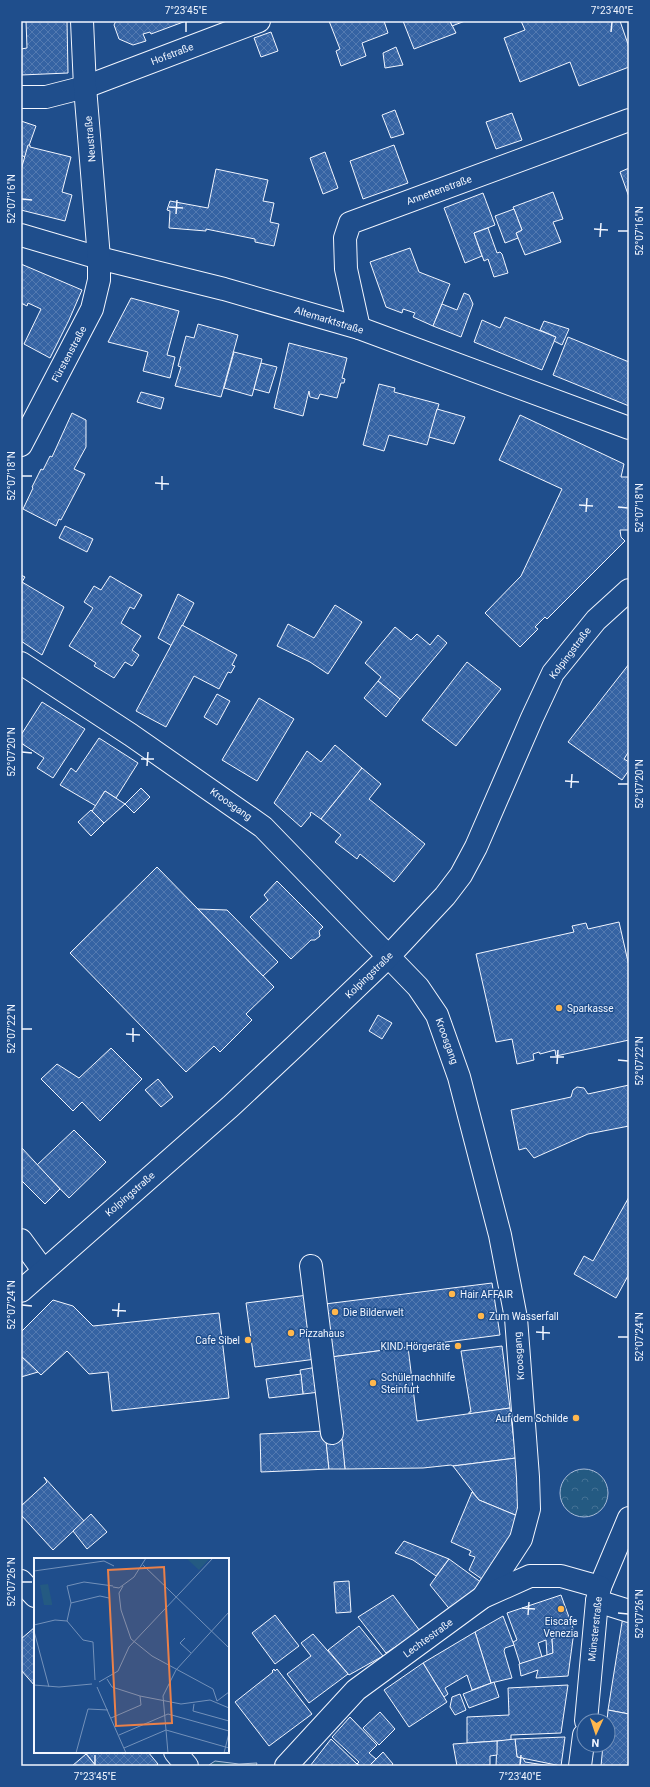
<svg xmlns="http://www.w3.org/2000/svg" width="650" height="1787" viewBox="0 0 650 1787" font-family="Roboto,sans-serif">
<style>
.grass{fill:#245a82;stroke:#a8bbd7}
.forest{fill:url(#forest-crowns);stroke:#a8bbd7}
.building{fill:url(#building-cross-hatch);stroke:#f2f6ff}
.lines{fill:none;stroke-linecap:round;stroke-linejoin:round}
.minor-casing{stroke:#f2f6ff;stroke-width:24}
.minor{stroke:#1f4e8c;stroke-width:22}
.ticks{fill:none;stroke:#f2f6ff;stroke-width:1.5}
.poi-dot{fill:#ffb74d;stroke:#1f4e8c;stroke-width:1.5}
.labels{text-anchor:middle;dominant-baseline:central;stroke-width:3;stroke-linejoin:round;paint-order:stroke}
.street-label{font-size:10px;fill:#f2f6ff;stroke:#1f4e8c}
.poi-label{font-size:10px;fill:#f2f6ff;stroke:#1f4e8c;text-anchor:start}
.inset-road{fill:none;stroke:#7391ba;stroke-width:1}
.view{fill:#ea8049;fill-opacity:0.15;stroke:#ea8049;stroke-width:2}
.inset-edge{fill:none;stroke:#f2f6ff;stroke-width:2}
.neatline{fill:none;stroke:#f2f6ff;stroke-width:1.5}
.ticks-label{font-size:10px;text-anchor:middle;fill:#f2f6ff}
</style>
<defs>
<pattern id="forest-crowns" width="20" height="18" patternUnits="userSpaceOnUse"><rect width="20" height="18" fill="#245a82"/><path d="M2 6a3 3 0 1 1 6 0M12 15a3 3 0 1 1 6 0" fill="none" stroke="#447295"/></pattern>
<pattern id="building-cross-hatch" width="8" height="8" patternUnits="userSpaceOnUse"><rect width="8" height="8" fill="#3563a3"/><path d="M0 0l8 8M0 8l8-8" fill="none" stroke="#537ab1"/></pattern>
</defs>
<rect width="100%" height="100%" fill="#1f4e8c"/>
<path class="grass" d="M215 1761 239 1764 257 1763 256 1766H211L209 1765Z"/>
<circle class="forest" cx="584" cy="1493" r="24"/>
<g class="building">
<path d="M26 21H67L68 73 21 75V49L27 48Z"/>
<path d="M116 21H186L151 34 150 32 143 34 146 41 133 45 119 39 114 25Z"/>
<path d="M329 21H384L388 33 362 43 366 56 341 66 336 51 340 49Z"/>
<path d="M403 21H450L456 33 414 49Z"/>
<path d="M450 21H465L452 26Z"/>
<path d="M521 21H620L629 47V67L579 86 570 62 520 82 504 38 525 30Z"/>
<path d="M271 32 278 51 261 57 254 38Z"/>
<path d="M396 47 403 65 385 68 383 53Z"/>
<path d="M395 110 404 134 391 138 382 115Z"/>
<path d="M512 113 522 140 496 149 486 122Z"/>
<path d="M21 121 36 126 25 157 21 155Z"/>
<path d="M28 145H30V147L71 157 62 192 72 195 65 221 21 210V170Z"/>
<path d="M394 145 408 183 363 199 350 161Z"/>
<path d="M325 152 338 188 323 194 310 158Z"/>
<path d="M629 168V197L620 172Z"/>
<path d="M216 169 268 180 263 201 274 203 270 222 279 224 274 246 255 242V239L206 229V231L169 228 170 211 167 210 170 201 208 208Z"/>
<path d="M553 192 563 219 553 222 561 242 525 255 516 233 522 230 513 207Z"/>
<path d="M483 193 495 225 474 233 482 256 465 263 444 208Z"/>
<path d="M514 209 522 230 516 233 518 238 505 243 495 216Z"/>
<path d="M488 228 497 253 500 252 502 254 508 273 494 277 488 259 484 261 474 233Z"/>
<path d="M410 248 419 272 450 284 433 326 413 317 415 313 403 309 402 313 386 307 370 262Z"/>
<path d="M21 264 82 290 69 320 50 358 24 344 41 309 28 303 27 306 21 303Z"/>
<path d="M464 293 469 295 473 304 461 337 433 326 442 304 457 310Z"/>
<path d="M131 298 179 311 167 355 175 357 170 378 143 371 148 352 108 342Z"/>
<path d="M505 317 556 337 542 370 474 342 482 320 500 328Z"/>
<path d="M544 321 569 329 562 345 554 341 556 337 540 330Z"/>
<path d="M198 324 238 335 221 397 175 386 181 367 178 366 186 336 194 338Z"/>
<path d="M568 337 629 362V406L553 375Z"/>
<path d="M289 343 347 358 342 378 345 379 344 383H341L337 398 320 394 318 399 310 397 309 391 303 416 274 408Z"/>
<path d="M234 352 262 359 252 396 224 388Z"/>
<path d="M261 363 277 367 269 393 254 389Z"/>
<path d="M379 384 395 388 394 392 439 404 427 445 389 435 384 451 363 445Z"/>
<path d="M141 392 164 398 161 409 137 402Z"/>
<path d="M437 409 465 417 454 444 429 437Z"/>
<path d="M72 413 86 420V447L74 469 85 474 61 520 59 519 56 526 23 509 33 488 32 487 41 469 43 470 50 456 52 457Z"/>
<path d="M520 415 624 464 621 477H629V530H620L621 537 625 541 547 619 545 617 535 627 538 629 520 647 485 613 521 576 562 489 499 460Z"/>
<path d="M65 526 93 539 87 552 59 538Z"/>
<path d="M21 575 25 577 22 582 64 607 42 655 21 641Z"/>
<path d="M110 576 142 595 134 609 130 607 121 623 141 636 132 650 139 655 132 666 125 662 114 678 94 666 96 663 69 646 93 608 84 602 94 586 101 590Z"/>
<path d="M178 594 194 603 172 646 158 638Z"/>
<path d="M335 605 362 622 328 674 310 662 277 646 288 624 314 638Z"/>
<path d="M182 625 237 655 232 665 235 666 231 673 228 672 219 689 194 676 166 727 136 711Z"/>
<path d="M395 627 411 640 417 634 430 645 438 635 447 643 400 699 378 681 381 677 365 663Z"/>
<path d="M467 662 501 689 456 746 422 720Z"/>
<path d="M629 664V751L624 759 629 762V770L622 780 568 742Z"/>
<path d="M378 681 400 699 386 717 364 698Z"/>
<path d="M217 694 230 701 217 725 204 717Z"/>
<path d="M259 698 294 719 257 781 222 760Z"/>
<path d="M42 702 85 729 53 778 37 768 44 758 21 743V735Z"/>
<path d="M99 738 138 763 116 798 105 791 96 806 60 785 71 768 76 772Z"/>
<path d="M335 745 362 768 321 819 311 812 310 814 311 815 301 827 274 803 307 751 321 762Z"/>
<path d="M362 768 381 784 369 799 425 844 394 882 360 854 357 859 335 842 341 835 321 819Z"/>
<path d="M141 788 150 797 134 813 125 804Z"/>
<path d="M105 791 125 804 104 823 92 811Z"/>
<path d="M91 810 104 823 91 836 78 822Z"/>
<path d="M157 867 274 987 246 1014 252 1020 220 1052 214 1046 186 1072 70 953Z"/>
<path d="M277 881 323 927 319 931 320 936 315 940H311L291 959 250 917 268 900 264 895Z"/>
<path d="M198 909 227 910 278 962 263 976Z"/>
<path d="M619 922 629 966V1040L556 1056 555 1050 540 1054 539 1052 533 1054 534 1060 517 1064 512 1039 496 1042 476 954 574 932 572 926 586 923 588 929Z"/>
<path d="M378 1015 392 1023 382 1039 369 1031Z"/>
<path d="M111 1048 142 1079 100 1121 82 1102 73 1111 41 1079 57 1064 79 1078Z"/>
<path d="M158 1079 173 1097 161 1107 145 1090Z"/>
<path d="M629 1085V1126L588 1134 534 1158 526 1148 519 1150 511 1110 571 1097 573 1090 577 1087 584 1088 588 1094Z"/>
<path d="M74 1130 106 1162 69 1198 37 1165Z"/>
<path d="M21 1147 60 1189 45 1204 21 1180Z"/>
<path d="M629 1197V1274L616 1298 574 1274 584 1256 593 1261Z"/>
<path d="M492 1283 500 1335 331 1357 325 1304Z"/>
<path d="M308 1295 316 1359 255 1367 246 1303Z"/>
<path d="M53 1300 73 1306 93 1326 219 1313 229 1398 112 1411 108 1372 89 1374 67 1351 41 1375 21 1356V1332Z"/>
<path d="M502 1346 510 1408 469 1414V1412H471L461 1351Z"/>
<path d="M408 1347 417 1421 510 1408 516 1458 453 1466 451 1465 423 1468 345 1469 331 1357Z"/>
<path d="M21 1356 38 1372 21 1377Z"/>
<path d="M317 1367 320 1392 303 1394 300 1370Z"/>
<path d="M301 1374 303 1394 269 1398 266 1379Z"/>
<path d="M325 1431 329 1469 261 1472 260 1434Z"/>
<path d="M342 1439 345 1469H329L326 1441Z"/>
<path d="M516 1458 520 1517 479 1500 453 1466Z"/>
<path d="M44 1477 84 1521 53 1550 21 1515V1506L47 1482Z"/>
<path d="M472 1492 479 1500 520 1517 489 1584 469 1570 475 1557 469 1555 471 1551 451 1542Z"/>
<path d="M91 1514 107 1532 87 1549 73 1531Z"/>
<path d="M404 1541 449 1559 436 1576 413 1560 395 1553Z"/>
<path d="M449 1559 489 1588 452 1612 430 1585Z"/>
<path d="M349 1581 351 1612 336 1613 334 1582Z"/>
<path d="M393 1595 420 1631 386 1653 358 1617Z"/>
<path d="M561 1595 574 1631 552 1639 553 1653 547 1655 546 1640 538 1643 542 1657 520 1664 513 1642 517 1640 507 1613Z"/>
<path d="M275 1615 299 1646 275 1664 252 1633Z"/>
<path d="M503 1616 514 1645 505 1648 504 1651 512 1678 491 1683 475 1632Z"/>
<path d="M623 1616 629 1618V1714L608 1710Z"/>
<path d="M359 1626 383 1656 349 1675 328 1650Z"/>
<path d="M35 1627V1686L21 1670V1639Z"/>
<path d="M574 1631 568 1676 536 1678 538 1670 521 1676 519 1664 553 1653 552 1639Z"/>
<path d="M475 1632 491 1683 472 1690 467 1675 445 1688 448 1694 444 1697 423 1663Z"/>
<path d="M313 1634 348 1674 309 1703 287 1674 311 1656 301 1643Z"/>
<path d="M423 1663 447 1702 409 1727 384 1690Z"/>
<path d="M274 1669 275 1671 277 1669 312 1714 269 1746 235 1702 273 1672 272 1671Z"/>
<path d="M494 1682 499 1697 469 1708 463 1694Z"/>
<path d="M568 1685 561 1733 511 1735V1740L467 1743V1717L509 1715 508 1688Z"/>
<path d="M460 1694 466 1710 455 1715 450 1707 452 1697Z"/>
<path d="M608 1710 629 1714V1766H601L603 1745H608V1721H607Z"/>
<path d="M380 1712 395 1729 379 1745 363 1728Z"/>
<path d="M350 1717 377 1745 369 1753 376 1759 369 1766H360L357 1764 359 1762 332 1737Z"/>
<path d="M565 1737 561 1766 517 1757 515 1739Z"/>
<path d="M331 1739 357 1764 360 1766H310Z"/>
<path d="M515 1739 517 1757 523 1758 525 1762 551 1766H496L497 1741Z"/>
<path d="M497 1741V1755L490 1756V1765L457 1766 453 1744Z"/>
<path d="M85 1752H148L158 1764 156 1766H96Z"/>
<path d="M383 1752 393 1764 391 1766H369Z"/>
<path d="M86 1754 96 1766H72Z"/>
</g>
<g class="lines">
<g class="minor-casing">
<g id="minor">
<path d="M21 97H46L85 87 259 21"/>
<path d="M21 235 99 258 224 289 359 328 629 428"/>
<path d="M359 328 346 269 345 238 350 223 629 120"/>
<path d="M21 445 92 309 99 280V258L85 87 82 21"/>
<path d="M21 663 131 735 263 827 418 987 437 1015 459 1077 500 1235 516 1318 528 1477 529 1509 521 1539 483 1597"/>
<path d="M21 1240 43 1270"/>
<path d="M311 1266 332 1433"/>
<path d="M21 1291 231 1106 294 1047 388 957 445 896 461 875 476 847 532 718 553 673 596 620 629 590"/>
<path d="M21 1581 35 1596"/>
<path d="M597 1601 629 1611"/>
<path d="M586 1721 597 1601 600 1587 629 1518"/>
<path d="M175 1752 187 1766"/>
<path d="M286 1766 356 1690 483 1597 530 1576H561L600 1587"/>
<path d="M580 1766 584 1735"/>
</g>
</g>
<use href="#minor" class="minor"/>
</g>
<path class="ticks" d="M186 32V22M611 32 612 22M22 199 32 200M169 207 183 208M176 214 177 200M594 229 608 230M618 231H628M600 237 601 223M22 476H32M155 483 169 484M162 490V476M579 505 593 506M618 507 628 508M586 512 587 498M22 752 32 753M141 759H154M147 766 148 752M565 781 579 782M618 784H628M571 788 572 774M22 1029H32M126 1034 140 1035M133 1042V1028M550 1057H564M618 1060 628 1061M557 1064 558 1050M22 1305 32 1306M112 1310 126 1311M118 1317 119 1303M536 1332 550 1333M618 1337H628M543 1340V1326M22 1582H32M522 1608 535 1609M618 1613 628 1614M528 1615 529 1602M95 1765V1755M520 1765 521 1755"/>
<g class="poi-dot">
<circle cx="559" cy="1008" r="4"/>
<circle cx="452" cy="1294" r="4"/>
<circle cx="335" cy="1312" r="4"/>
<circle cx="481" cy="1316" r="4"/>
<circle cx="291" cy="1333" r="4"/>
<circle cx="248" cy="1340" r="4"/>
<circle cx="458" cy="1346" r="4"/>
<circle cx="373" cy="1383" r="4"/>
<circle cx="576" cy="1418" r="4"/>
<circle cx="561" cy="1609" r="4"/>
</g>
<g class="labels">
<g class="street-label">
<text transform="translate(172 54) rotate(-21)">Hofstraße</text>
<text transform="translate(90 139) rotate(-95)">Neustraße</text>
<text transform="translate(439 190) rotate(-20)">Annettenstraße</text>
<text transform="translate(329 320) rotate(17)">Altemarktstraße</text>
<text transform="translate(69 354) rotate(-62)">Fürstenstraße</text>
<text transform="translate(570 653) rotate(-53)">Kolpingstraße</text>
<text transform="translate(231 804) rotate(35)">Kroosgang</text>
<text transform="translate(369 975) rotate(-44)">Kolpingstraße</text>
<text transform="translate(447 1041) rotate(70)">Kroosgang</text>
<text transform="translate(130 1194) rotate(-41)">Kolpingstraße</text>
<text transform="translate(519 1356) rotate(-94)">Kroosgang</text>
<text transform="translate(595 1629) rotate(-84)">Münsterstraße</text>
<text transform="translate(428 1638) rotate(-36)">Lechtestraße</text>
</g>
<g class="poi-label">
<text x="567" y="1008">Sparkasse</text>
<text x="460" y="1294">Hair AFFAIR</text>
<text x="343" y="1312">Die Bilderwelt</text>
<text x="489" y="1316">Zum Wasserfall</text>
<text x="299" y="1333">Pizzahaus</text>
<text x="240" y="1340" text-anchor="end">Cafe Sibel</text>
<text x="450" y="1346" text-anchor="end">KIND Hörgeräte</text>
<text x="381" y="1377">Schülernachhilfe<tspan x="381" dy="12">Steinfurt</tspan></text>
<text x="568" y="1418" text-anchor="end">Auf dem Schilde</text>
<text x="561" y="1621" text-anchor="middle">Eiscafe<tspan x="561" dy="12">Venezia</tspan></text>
</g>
</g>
<g transform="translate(34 1558)">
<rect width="195" height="195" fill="#1f4e8c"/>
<path d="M14 26 18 45V47H10L6 27Z" fill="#245a82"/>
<path d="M152 0H176L165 12Z" fill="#245a82"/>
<path class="inset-road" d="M109 7 195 90M0 13 70 3 80 8M89 28 85 35 87 52 97 81 118 98 179 131 183 143M79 29 85 30 100 19 112 0M37 45 33 28 50 24 79 28M33 63 37 45 66 38 75 40M0 67 21 62 33 63 49 82 59 84 61 122M0 73 15 129M151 80 146 85 157 95M73 121 78 129 106 138 147 146 176 142 195 150M65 124 84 113 95 89 179 0M0 127 25 129 58 126M63 129 92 195M183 143 195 134M160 146 159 153 195 163M77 160 107 147 106 138M85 177 134 156 195 173M90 190 132 172 195 190M42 195 54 151 74 152M134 195 129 138 142 112 195 54M190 195 195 175"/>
<path class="view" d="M130 9 138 165 82 168 74 12Z"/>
<rect width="195" height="195" class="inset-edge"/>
</g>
<rect width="650" height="1787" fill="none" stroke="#1f4e8c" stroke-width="44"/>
<g transform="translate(596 1733) rotate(183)"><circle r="19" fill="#1f4e8c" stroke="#7391ba"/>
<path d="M0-3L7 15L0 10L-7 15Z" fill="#ffb74d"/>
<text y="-6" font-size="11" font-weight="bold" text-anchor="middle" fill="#f2f6ff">N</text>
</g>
<rect x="22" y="22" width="606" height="1743" class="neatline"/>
<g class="ticks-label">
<text x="186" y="14">7°23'45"E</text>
<text x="612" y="14">7°23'40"E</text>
<text transform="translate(11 199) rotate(-90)" y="4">52°07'16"N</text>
<text transform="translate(639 231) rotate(-90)" y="4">52°07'16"N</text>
<text transform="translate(11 476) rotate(-90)" y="4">52°07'18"N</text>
<text transform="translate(639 508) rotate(-90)" y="4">52°07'18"N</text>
<text transform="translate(11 752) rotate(-90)" y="4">52°07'20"N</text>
<text transform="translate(639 784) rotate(-90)" y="4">52°07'20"N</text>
<text transform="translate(11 1029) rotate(-90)" y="4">52°07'22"N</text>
<text transform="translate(639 1061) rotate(-90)" y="4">52°07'22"N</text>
<text transform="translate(11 1305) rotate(-90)" y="4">52°07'24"N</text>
<text transform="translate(639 1337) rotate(-90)" y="4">52°07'24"N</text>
<text transform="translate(11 1582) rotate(-90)" y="4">52°07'26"N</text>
<text transform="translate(639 1614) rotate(-90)" y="4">52°07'26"N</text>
<text x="95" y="1780">7°23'45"E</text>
<text x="520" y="1780">7°23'40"E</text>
</g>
</svg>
